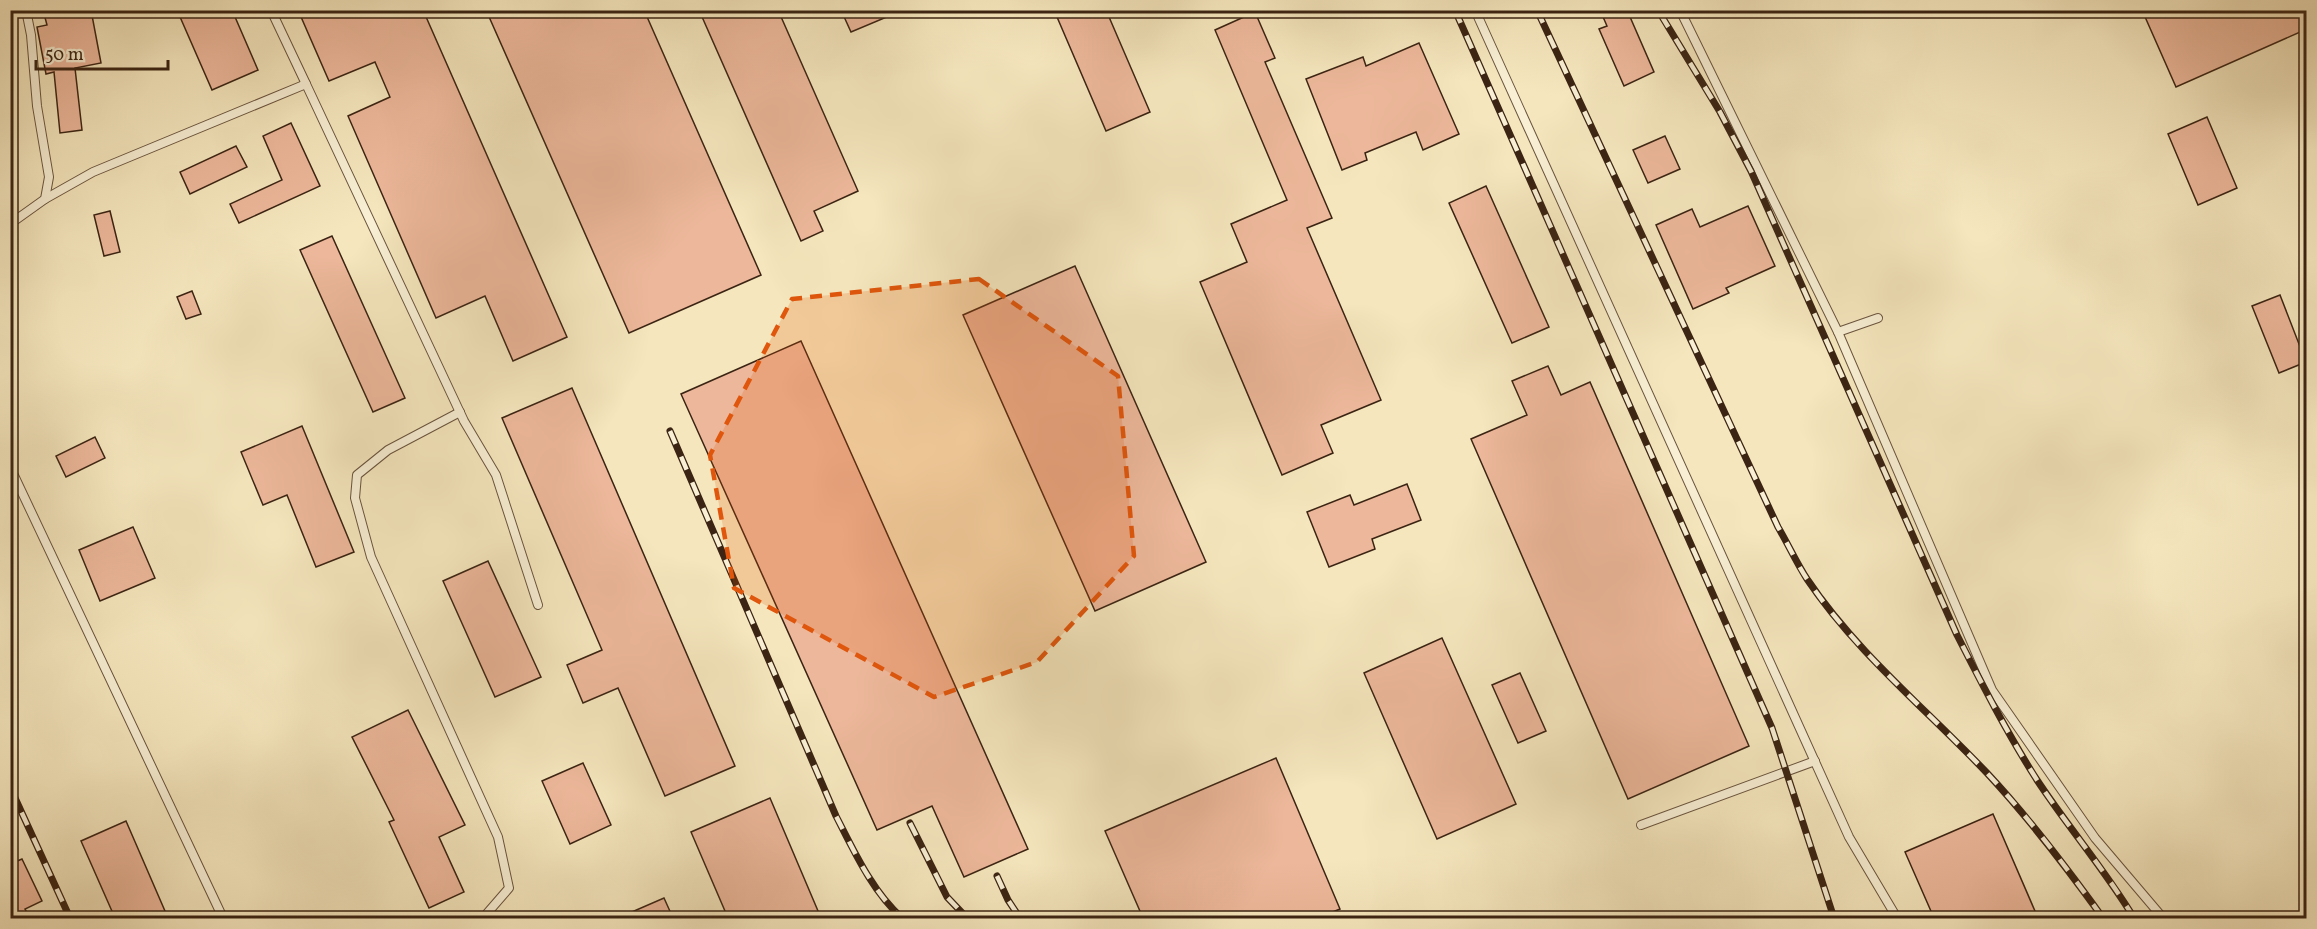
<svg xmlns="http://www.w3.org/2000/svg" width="2317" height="929" viewBox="0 0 2317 929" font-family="Vollkorn,serif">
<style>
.building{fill:#ecb79a;stroke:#3b2413;stroke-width:1.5}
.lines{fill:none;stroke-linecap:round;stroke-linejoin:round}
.lane-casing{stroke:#6a543e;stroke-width:10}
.lane{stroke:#f8efd4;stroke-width:8}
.rail-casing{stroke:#3b2413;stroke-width:7}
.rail{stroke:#f8efd4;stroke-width:4.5;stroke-dasharray:14;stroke-linecap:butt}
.marked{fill:#df560c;fill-opacity:0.2;stroke:#df560c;stroke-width:4.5;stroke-dasharray:12 8;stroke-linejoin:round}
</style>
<rect width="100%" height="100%" fill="#f5e6bd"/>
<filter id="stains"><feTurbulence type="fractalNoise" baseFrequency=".00333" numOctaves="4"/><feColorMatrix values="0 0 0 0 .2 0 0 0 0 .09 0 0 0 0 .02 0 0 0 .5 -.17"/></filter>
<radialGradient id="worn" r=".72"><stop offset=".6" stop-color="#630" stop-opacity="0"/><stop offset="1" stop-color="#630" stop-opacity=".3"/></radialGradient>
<g class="building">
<path d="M43 10H91L101 63 75 68 82 130 60 133 54 72 46 74 37 27 47 25Z"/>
<path d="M177 10H232L258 70 212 90Z"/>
<path d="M298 10H423L567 337 513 361 485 296 436 318 348 116 390 97 375 62 329 81Z"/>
<path d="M486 10H644L761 275 629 333Z"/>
<path d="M699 10H778L858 191 814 211 823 231 801 241Z"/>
<path d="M841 10H901V11L851 32Z"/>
<path d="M1054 10H1106L1150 112 1106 131Z"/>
<path d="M1600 10H1627L1654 72 1624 86 1599 29 1607 26Z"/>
<path d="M2142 10H2307V29L2176 87Z"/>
<path d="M1255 12 1275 58 1265 62 1332 218 1307 228 1381 400 1321 425 1333 453 1282 475 1200 282 1247 262 1231 224 1287 200 1215 30Z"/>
<path d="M1419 43 1459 134 1423 150 1416 132 1365 153 1367 160 1342 170 1306 79 1363 57 1366 66Z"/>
<path d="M2207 117 2237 188 2198 205 2168 134Z"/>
<path d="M291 123 320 186 239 223 230 204 282 180 263 136Z"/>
<path d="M1665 136 1680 169 1648 183 1633 150Z"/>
<path d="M236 146 247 167 190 194 180 172Z"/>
<path d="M1486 186 1549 327 1512 343 1449 203Z"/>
<path d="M1748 206 1775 266 1726 288 1729 293 1693 309 1656 225 1692 209 1700 227Z"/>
<path d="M110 211 120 252 104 256 94 215Z"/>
<path d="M332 236 405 398 373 412 300 250Z"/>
<path d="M1075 266 1206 562 1095 611 963 315Z"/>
<path d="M192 291 201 314 186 319 177 297Z"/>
<path d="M2280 295 2306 362 2279 373 2252 306Z"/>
<path d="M801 341 1028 849 964 877 932 806 877 830 681 394Z"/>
<path d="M1548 366 1561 395 1590 382 1749 746 1628 799 1471 439 1527 415 1512 381Z"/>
<path d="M572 388 735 766 665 796 618 688 583 703 567 665 602 650 502 418Z"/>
<path d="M302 426 354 552 316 567 287 495 263 505 241 452Z"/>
<path d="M95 437 105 458 66 477 56 456Z"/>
<path d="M1407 484 1421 520 1372 539 1375 549 1329 567 1307 512 1350 495 1354 505Z"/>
<path d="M133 527 155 578 100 601 79 550Z"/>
<path d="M488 561 541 677 495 697 443 581Z"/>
<path d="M1442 638 1516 804 1437 839 1364 673Z"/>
<path d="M1520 673 1546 731 1518 743 1492 685Z"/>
<path d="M408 710 465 825 439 837 464 892 429 908 389 822 394 820 352 737Z"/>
<path d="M1276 758 1340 909 1318 918H1143L1105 831Z"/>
<path d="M583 763 611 825 570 844 542 781Z"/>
<path d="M770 798 821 918H728L691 832Z"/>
<path d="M1993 814 2038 918H1934L1905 852Z"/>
<path d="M126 821 168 918H115L81 841Z"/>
<path d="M22 859 42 901 25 909 30 918H10V864Z"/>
<path d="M664 898 673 918H618Z"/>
</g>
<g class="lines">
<g class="lane-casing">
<g id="lane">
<path d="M271 10 306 84"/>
<path d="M1475 10 1849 837 1897 918"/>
<path d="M1680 10 1838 332"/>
<path d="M45 199 93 172 306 84 464 421 496 475 538 605"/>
<path d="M10 224 45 199 49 177 37 106 31 35 26 10"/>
<path d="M1878 318 1838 332 1992 690 2095 838 2163 918"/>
<path d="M460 412 388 450 357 475 355 498 371 557 498 837 509 888 483 918"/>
<path d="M10 467 223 918"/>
<path d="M1641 825 1815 761"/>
</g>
</g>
<use href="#lane" class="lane"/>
<g class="rail-casing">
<g id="rail">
<path d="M1455 10 1772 728 1834 918"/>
<path d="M1537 10 1778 527C1788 544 1796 562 1807 579 1856 652 1926 709 1987 773 2029 818 2067 868 2103 918"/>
<path d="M1661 15 1720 112 1751 171 1957 635C1982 684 2007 733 2037 780 2068 827 2105 870 2134 918"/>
<path d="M670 431 836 816C854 851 872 891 902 918"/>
<path d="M10 787 70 918"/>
<path d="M910 823 947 897 967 918"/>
<path d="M997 876 1008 900 1020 918"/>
</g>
</g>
<use href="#rail" class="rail"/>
</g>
<path class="marked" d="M979 279 1118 376 1134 556 1037 662 934 697 734 588 710 455 792 299Z"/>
<rect width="2317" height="929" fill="none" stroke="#f5e6bd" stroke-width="36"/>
<rect x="12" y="12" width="2293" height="905" fill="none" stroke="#3b2413" stroke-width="3"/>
<rect x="18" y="18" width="2281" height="893" fill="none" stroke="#3b2413" stroke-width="1.5"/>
<path d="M36 60v9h132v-9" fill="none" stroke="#3b2413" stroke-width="3"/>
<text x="45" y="60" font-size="18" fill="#3b2413" stroke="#f8efd4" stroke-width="4.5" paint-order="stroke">50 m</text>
<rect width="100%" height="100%" filter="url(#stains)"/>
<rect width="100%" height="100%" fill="url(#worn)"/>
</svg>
